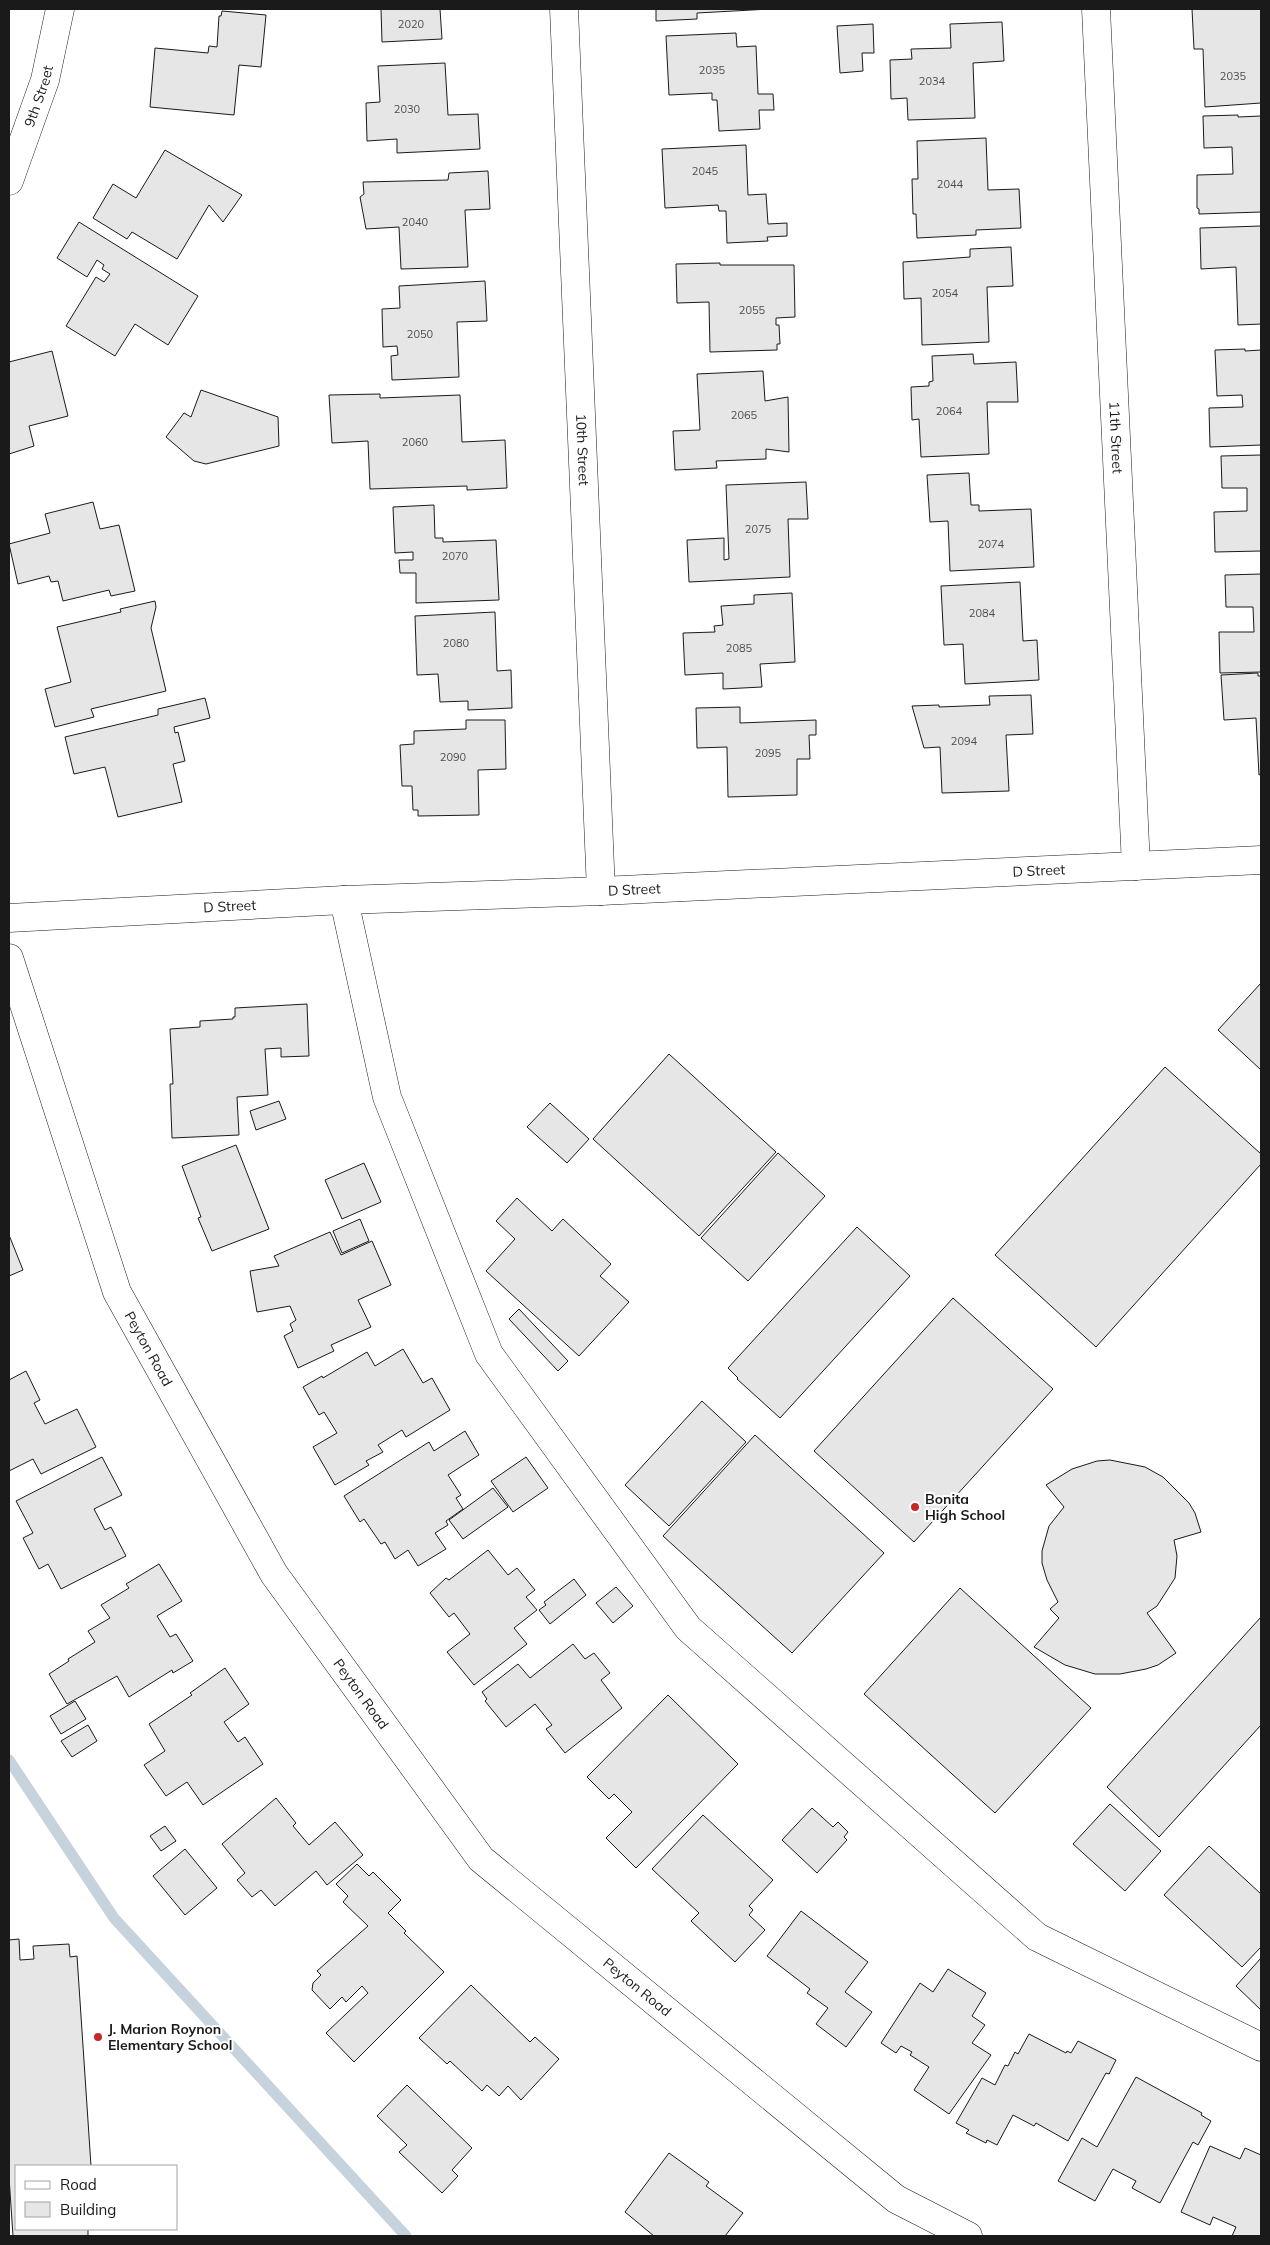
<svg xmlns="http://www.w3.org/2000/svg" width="1270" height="2245" viewBox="0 0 1270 2245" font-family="Mulish,sans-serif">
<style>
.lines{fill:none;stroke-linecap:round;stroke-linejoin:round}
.stream{stroke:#c6d2dc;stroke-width:11}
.building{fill:#e6e6e6;stroke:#1a1a1a}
.minor-casing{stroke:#1a1a1a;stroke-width:29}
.minor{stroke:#fff;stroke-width:28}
.poi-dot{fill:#c62828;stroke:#fff;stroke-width:2}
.labels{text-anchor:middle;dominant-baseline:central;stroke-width:4;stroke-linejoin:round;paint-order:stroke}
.number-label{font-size:11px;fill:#4d4d4d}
.street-label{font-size:14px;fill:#1a1a1a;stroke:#fff}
.poi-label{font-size:14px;font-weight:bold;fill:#1a1a1a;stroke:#fff;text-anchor:start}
</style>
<rect width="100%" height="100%" fill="#fff"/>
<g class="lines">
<path class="stream" d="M9 1760 114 1918 406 2236"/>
</g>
<g class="building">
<path d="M381 9H440L442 39 382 42Z"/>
<path d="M656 9H770L697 13V19L656 21Z"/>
<path d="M1192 9H1261V103L1205 107 1203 49H1194Z"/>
<path d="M222 11 266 15 261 67 239 65 234 115 150 107 155 48 208 53 209 46 217 47 219 16H221Z"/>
<path d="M1002 22 1004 61 973 63 975 118 908 120 907 98 891 99 890 60 912 59 911 49 951 48 950 24Z"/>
<path d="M873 24 874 53H862L863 71 840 73 837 26Z"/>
<path d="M736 33 737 47 756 46 758 94H773L774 110H759L760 129 719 131 717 100H712V93L669 95 666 36Z"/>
<path d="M445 63 448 115 478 114 480 149 397 153V139L367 141 366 103 380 102 378 66Z"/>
<path d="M1238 115V117L1261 116V212L1199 214V209L1197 208V175L1233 174 1232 147 1204 148 1203 116Z"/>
<path d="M986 138 988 190 1019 189 1021 228 976 230V235L917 238 916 214H913L912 179H918L917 141Z"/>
<path d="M746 145 748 195 766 194 768 224 787 223V236L767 237 768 241 727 243 726 211H719L718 205 665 208 662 149Z"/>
<path d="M165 150 242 195 223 222 209 205 177 259 132 232 127 239 93 218 113 184 136 198Z"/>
<path d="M488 171 490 209 465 210 468 267 401 269 399 227 366 229 360 197 364 194 363 182 448 180 449 173Z"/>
<path d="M79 222 198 296 168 345 135 324 115 356 66 326 96 277 104 282 110 274 102 269 104 265 97 260 87 277 57 258Z"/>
<path d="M1261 226V324L1238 325 1236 267 1201 269 1200 228Z"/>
<path d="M1011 247 1013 286 987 287 989 342 922 345 921 298 904 299 903 262 970 257V249Z"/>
<path d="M720 263V265H794L795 317 776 318V325H779L780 344H777V350L710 352 709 302 677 303 676 264Z"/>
<path d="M485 281 487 321 457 322 459 377 392 380 391 356 398 355 397 346 383 347 382 309 400 308 399 286Z"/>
<path d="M1245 349V351L1261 350V445L1210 447 1209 408 1243 407 1242 395 1217 396 1215 350Z"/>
<path d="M52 351 68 416 29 426 34 446 9 454V362Z"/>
<path d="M973 354 974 364 1016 362 1018 402H987L989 454 921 457 919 419 912 420 911 387 929 386V382L933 381 932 356Z"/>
<path d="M763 371 765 401 788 397 789 452 766 449V459L716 461 717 468 675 470 673 431 700 430 697 374Z"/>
<path d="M201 390 278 417 279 446 206 464 194 461 166 437 184 413 191 417Z"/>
<path d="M380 394V398L460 395 462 442 505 440 507 488 467 490V486L370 489 368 441 332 443 329 395Z"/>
<path d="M1261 455V551L1215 552 1214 512 1247 511V488H1222L1221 456Z"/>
<path d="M969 473 971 505H979V511L1031 509 1034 567 950 571 948 521 930 522 927 475Z"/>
<path d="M806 482 808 519H788L790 577 689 582 687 540 724 538V560L729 559 726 485Z"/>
<path d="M93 502 100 529 119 525 135 591 111 596 109 590 63 601 58 581 51 582 49 576 18 584 9 544 50 533 45 514Z"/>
<path d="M434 505 435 538H443V542L496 540 499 600 416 603V573H400L399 560H413V552L395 553 393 507Z"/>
<path d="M1261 574V672L1220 673 1219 632H1254L1253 607H1226L1225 575Z"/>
<path d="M1020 582 1023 641 1037 640 1039 680 965 684 963 644 944 645 941 586Z"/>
<path d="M792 593 795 662 760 664 762 687 723 689V673L685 675 683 633 715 632 714 626 723 625 721 606 754 604V595Z"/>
<path d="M155 601 156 607 151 628 166 691 91 709 94 717 55 727 45 689 71 682 57 627 121 612 120 609Z"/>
<path d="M495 612 497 671 511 670 512 708 468 710V701L440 702 438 674 417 675 415 616Z"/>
<path d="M1258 673V676H1261V774L1259 775 1256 718 1224 720 1221 675Z"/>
<path d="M1031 695 1033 734 1006 735 1009 791 942 793 940 747 924 748 912 706 939 705V707L990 705 989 696Z"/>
<path d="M205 698 210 718 174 727 175 733 178 732 185 761 173 764 182 802 118 817 105 767 74 774 65 737 158 715V709Z"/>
<path d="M740 707V723L816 720V735H809L810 759H797V795L728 797 727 747 697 748 696 708Z"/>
<path d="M466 720H505L506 769 478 770 479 815 418 816V810H413L412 786H402L400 745 414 744V731L466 729Z"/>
<path d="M1261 983V1070L1218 1030Z"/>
<path d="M307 1004 309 1056 281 1057V1048L265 1049 268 1095 237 1097 239 1135 172 1138 170 1084H173L170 1029 200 1027V1021L233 1019V1017H235V1008Z"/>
<path d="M669 1054 776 1152 699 1236 593 1139Z"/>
<path d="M1165 1067 1261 1154V1164L1096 1347 995 1255Z"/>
<path d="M279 1101 286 1119 256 1130 250 1111Z"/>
<path d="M550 1103 589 1139 567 1163 527 1127Z"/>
<path d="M236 1145 269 1229 212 1251 198 1218 201 1217 182 1166Z"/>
<path d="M778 1153 825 1196 748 1281 701 1238Z"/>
<path d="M364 1163 381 1202 342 1219 325 1180Z"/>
<path d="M517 1198 552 1231 563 1219 611 1264 600 1276 629 1302 579 1356 486 1271 515 1239 496 1221Z"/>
<path d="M360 1219 369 1241 342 1253 333 1231Z"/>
<path d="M857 1227 910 1276 780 1418 737 1379 738 1378 728 1368Z"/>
<path d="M330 1232 341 1255 372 1241 391 1285 358 1300 371 1327 331 1345 334 1351 298 1368 284 1336 293 1331 290 1324 296 1320 290 1306 257 1312 250 1271 279 1266 274 1256Z"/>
<path d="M9 1235 23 1270 9 1276Z"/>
<path d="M953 1298 1053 1389 914 1542 814 1451Z"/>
<path d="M519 1309 568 1361 558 1371 509 1319Z"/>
<path d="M403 1349 423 1383 432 1378 450 1410 406 1437 402 1430 378 1445 383 1452 366 1461 369 1465 335 1485 313 1447 337 1433 324 1412 319 1415 303 1387 322 1376 323 1378 367 1352 375 1366Z"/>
<path d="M26 1371 40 1400 34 1403 45 1424 77 1409 96 1447 41 1474 33 1459 9 1471V1380Z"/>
<path d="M702 1401 746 1442 669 1526 625 1485Z"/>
<path d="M465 1431 479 1455 448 1475 461 1495 456 1498 463 1509 446 1521 448 1525 435 1533 446 1549 418 1566 408 1550 395 1559 385 1542 381 1544 364 1519 360 1522 344 1496 429 1442 434 1451Z"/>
<path d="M755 1435 884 1553 792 1653 663 1536Z"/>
<path d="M102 1457 122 1495 94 1509 105 1530 111 1527 126 1556 61 1589 48 1564 39 1569 23 1538 33 1533 16 1501Z"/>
<path d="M526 1457 548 1488 513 1512 491 1481Z"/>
<path d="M1110 1460 1145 1467 1163 1477 1189 1503 1195 1513 1201 1532 1174 1540 1177 1556 1175 1578 1157 1606 1147 1613 1176 1653 1158 1665 1146 1669 1120 1674H1095L1065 1665 1034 1647 1059 1618 1050 1609 1058 1602 1047 1580 1042 1563V1551L1049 1526 1064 1507 1046 1485 1072 1469 1097 1461Z"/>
<path d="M493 1488 508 1507 463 1539 449 1520Z"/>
<path d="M488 1550 508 1575 517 1568 535 1590 526 1597 537 1610 514 1628 527 1644 474 1685 447 1652 470 1634 454 1613 449 1617 430 1593 446 1578 449 1580Z"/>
<path d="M159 1564 182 1601 157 1616 170 1637 176 1634 193 1661 173 1673 172 1670 129 1697 117 1676 67 1704 49 1674 69 1661 68 1659 95 1642 88 1631 110 1618 101 1605 129 1588 126 1584Z"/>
<path d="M574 1579 586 1595 550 1624 539 1610 546 1605 544 1602Z"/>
<path d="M616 1587 633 1606 613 1623 596 1603Z"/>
<path d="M960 1588 1091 1708 995 1813 864 1694Z"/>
<path d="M1261 1617V1725L1159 1837 1107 1787Z"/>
<path d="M573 1644 585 1659 594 1653 610 1673 601 1680 622 1708 565 1753 546 1729 552 1725 535 1704 506 1727 485 1701 487 1699 482 1692 518 1664 530 1678Z"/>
<path d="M225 1668 249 1704 224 1722 238 1742 245 1737 263 1764 203 1805 187 1782 166 1796 144 1765 165 1751 149 1724 192 1695 190 1693Z"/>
<path d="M668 1695 738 1764 636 1868 606 1838 632 1812 614 1794 609 1799 587 1777Z"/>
<path d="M75 1701 86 1719 61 1734 50 1716Z"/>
<path d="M88 1725 97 1741 72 1757 61 1741Z"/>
<path d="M276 1798 296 1823 293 1826 309 1845 335 1822 363 1855 327 1885 316 1871 275 1906 261 1890 252 1897 237 1880 245 1873 222 1844Z"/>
<path d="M1110 1804 1161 1851 1125 1891 1073 1844Z"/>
<path d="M812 1808 833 1827 838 1822 848 1832 844 1837 847 1840 817 1873 782 1840Z"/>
<path d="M703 1815 773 1880 749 1906 753 1910 749 1915 765 1930 735 1962 691 1921 699 1913 652 1869Z"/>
<path d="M165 1826 176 1841 161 1851 150 1836Z"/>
<path d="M1209 1846 1261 1894V1947L1242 1967 1164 1895Z"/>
<path d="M185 1849 217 1888 185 1915 153 1876Z"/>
<path d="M357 1864 369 1876 373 1872 401 1900 388 1913 406 1931 404 1933 444 1972 354 2062 326 2033 368 1993 362 1986 346 2002 342 1997 330 2009 312 1990 313 1983 321 1975 317 1971 368 1926 343 1902 348 1896 336 1884Z"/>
<path d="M801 1911 868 1962 845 1992 872 2012 846 2047 816 2024 828 2008 807 1993 810 1989 767 1956Z"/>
<path d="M19 1939 20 1960 34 1959 33 1946 69 1944 70 1957 77 1956 91 2166H16V2229H88V2236H13L9 2177V1940Z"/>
<path d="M1261 1958V2010L1236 1986Z"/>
<path d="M948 1969 986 1993 972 2016 985 2025 972 2043 991 2055 949 2114 914 2090 929 2067 910 2055 912 2052 901 2046 896 2053 881 2043 920 1983 933 1992Z"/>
<path d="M471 1985 530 2042 535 2037 559 2059 521 2100 508 2086 499 2096 487 2085 482 2091 450 2061 447 2064 419 2038Z"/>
<path d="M1029 2034 1066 2053 1067 2051 1071 2053 1078 2041 1116 2060 1109 2074 1106 2073 1068 2141 1036 2123 1034 2126 1013 2115 997 2145 987 2140 986 2143 966 2133 969 2130 956 2123 982 2078 995 2085 1005 2065 1008 2066 1015 2052 1018 2054Z"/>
<path d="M1136 2077 1202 2113 1201 2115 1211 2121 1198 2145 1193 2142 1160 2203 1132 2188 1136 2181 1113 2169 1095 2201 1058 2181 1082 2138 1097 2147Z"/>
<path d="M407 2085 472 2148 452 2170 458 2176 442 2193 399 2152 407 2145 377 2116Z"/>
<path d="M1210 2146 1240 2159 1245 2148 1261 2155V2236H1232L1236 2227 1213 2217 1210 2225 1181 2212Z"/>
<path d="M669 2153 709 2182 706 2186 743 2213 725 2236H654L625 2212Z"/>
</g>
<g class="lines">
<g class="minor-casing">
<g id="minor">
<path id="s1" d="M564 9 601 891"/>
<path id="s2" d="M1096 9 1136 866"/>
<path id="s3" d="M9 181 45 80 60 9"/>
<path d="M344 900 387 1097 489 1354 688 1628 1037 1937 1261 2047"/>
<path id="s4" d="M9 918 344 900 601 891 1261 860"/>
<path id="s5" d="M9 958 117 1292 274 1574 481 1859 896 2199 968 2236"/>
</g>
</g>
<use href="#minor" class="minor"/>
</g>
<g class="poi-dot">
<circle cx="915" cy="1507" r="5"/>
<circle cx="98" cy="2037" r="5"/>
</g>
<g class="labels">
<g class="number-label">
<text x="411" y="24">2020</text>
<text x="712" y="70">2035</text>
<text x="1233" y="76">2035</text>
<text x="932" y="81">2034</text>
<text x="407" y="109">2030</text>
<text x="705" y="171">2045</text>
<text x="950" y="184">2044</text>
<text x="415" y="222">2040</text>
<text x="945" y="293">2054</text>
<text x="752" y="310">2055</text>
<text x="420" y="334">2050</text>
<text x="949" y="411">2064</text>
<text x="744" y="415">2065</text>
<text x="415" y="442">2060</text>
<text x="758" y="529">2075</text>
<text x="991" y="544">2074</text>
<text x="455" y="556">2070</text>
<text x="982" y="613">2084</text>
<text x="456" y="643">2080</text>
<text x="739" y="648">2085</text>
<text x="964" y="741">2094</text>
<text x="768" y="753">2095</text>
<text x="453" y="757">2090</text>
</g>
<g class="street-label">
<text stroke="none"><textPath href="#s3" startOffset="90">9th Street</textPath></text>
<text stroke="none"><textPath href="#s2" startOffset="429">11th Street</textPath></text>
<text stroke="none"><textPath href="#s1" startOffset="441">10th Street</textPath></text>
<text stroke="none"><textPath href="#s4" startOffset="1031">D Street</textPath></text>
<text stroke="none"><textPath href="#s4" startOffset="626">D Street</textPath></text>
<text stroke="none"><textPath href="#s4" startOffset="221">D Street</textPath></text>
<text stroke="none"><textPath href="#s5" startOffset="416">Peyton Road</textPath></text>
<text stroke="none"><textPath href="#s5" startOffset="822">Peyton Road</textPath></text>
<text stroke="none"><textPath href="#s5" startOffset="1228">Peyton Road</textPath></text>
</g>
<g class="poi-label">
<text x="925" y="1499">Bonita<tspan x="925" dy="16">High School</tspan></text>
<text x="108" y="2029">J. Marion Roynon<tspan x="108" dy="16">Elementary School</tspan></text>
</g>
</g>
<rect width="1270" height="2245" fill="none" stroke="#1a1a1a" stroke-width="20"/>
<rect x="15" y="2165" width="162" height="65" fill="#ffffff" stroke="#a3a3a3"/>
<rect x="25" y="2181" width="25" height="8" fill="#ffffff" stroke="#a3a3a3"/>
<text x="60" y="2190" font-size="15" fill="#1a1a1a">Road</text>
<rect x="25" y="2202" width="25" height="15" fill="#e6e6e6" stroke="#a3a3a3"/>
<text x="60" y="2215" font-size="15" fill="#1a1a1a">Building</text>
</svg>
